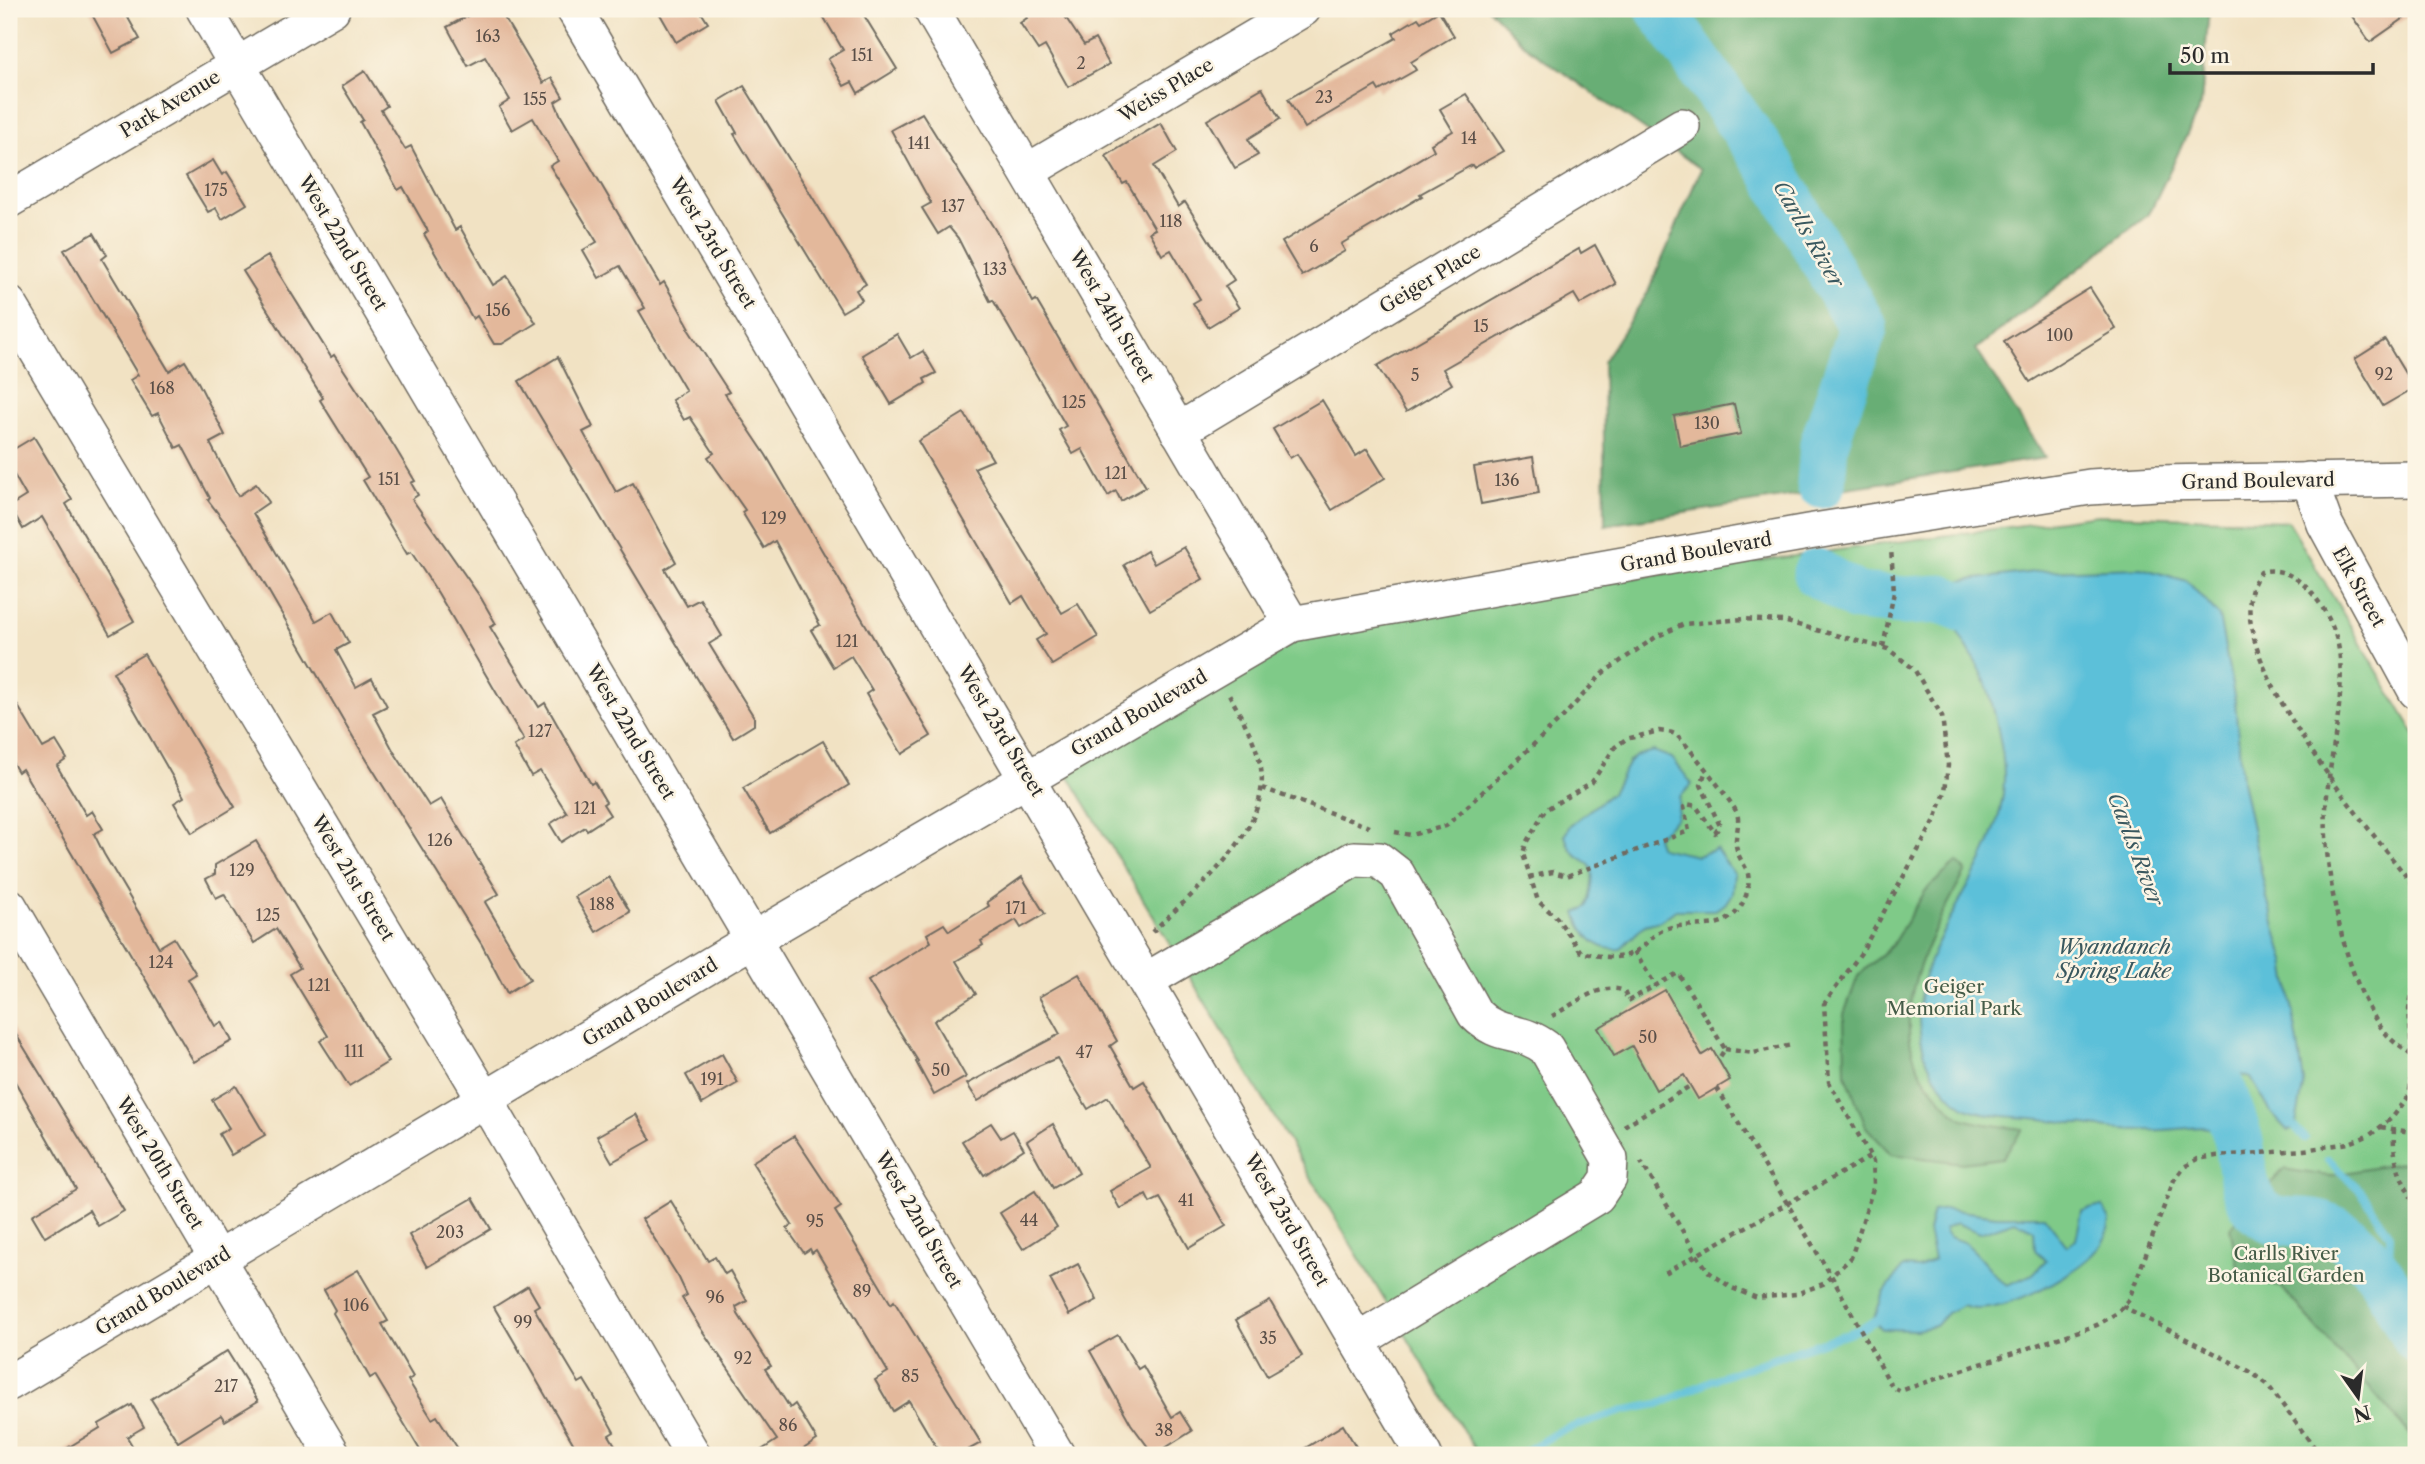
<svg xmlns="http://www.w3.org/2000/svg" width="2425" height="1464" viewBox="0 0 2425 1464" font-family="'Libre Caslon Text',serif">
<style>
.green{fill:#7fca88;stroke:#557a5a;stroke-width:2}
.forest{fill:#67ae74;stroke:#496c50;stroke-width:2}
.water{fill:#5bc0d9;stroke:#437682;stroke-width:2;fill-rule:evenodd}
.lines{fill:none;stroke-linecap:round;stroke-linejoin:round}
.stream{stroke:#5bc0d9;stroke-width:8}
.river{stroke:#5bc0d9;stroke-width:49}
.building{fill:#e3b89b}
.minor-casing{stroke:#706b60;stroke-width:38}
.path{stroke:#706b60;stroke-width:4.5;stroke-dasharray:5 5;stroke-linecap:butt}
.minor{stroke:#fff;stroke-width:35}
.labels{text-anchor:middle;dominant-baseline:central;stroke-width:5;stroke-linejoin:round;paint-order:stroke}
.number-label{font-size:16px;fill:#594e47}
.street-label{font-size:19px;fill:#2b2b2b;stroke:#fcf5e5}
.park-label{font-size:19px;fill:#445b47;stroke:#fcf5e5}
.water-label{font-size:21px;font-style:italic;fill:#39585f;stroke:#fcf5e5}
</style>
<rect width="100%" height="100%" fill="#fcf5e5"/>
<filter id="ink" filterUnits="userSpaceOnUse"><feTurbulence type="fractalNoise" baseFrequency=".0143" numOctaves="2"/><feDisplacementMap in="SourceGraphic" scale="14" xChannelSelector="R" yChannelSelector="G"/><feConvolveMatrix kernelMatrix="1 2 1 2 8 2 1 2 1" color-interpolation-filters="sRGB"/></filter>
<filter id="wash" filterUnits="userSpaceOnUse"><feTurbulence type="fractalNoise" baseFrequency=".00686" numOctaves="4" result="noise"/><feDisplacementMap in="SourceGraphic" scale="28" xChannelSelector="R" yChannelSelector="G"/><feGaussianBlur stdDeviation="1.57" result="paint"/><feColorMatrix in="noise" values="0 0 0 0 0 0 0 0 0 0 0 0 0 0 0 0 0 1.4 0 .05"/><feComposite in="paint" operator="in"/></filter>
<g filter="url(#wash)">
<rect width="100%" height="100%" fill="#f1e2c3"/>
<path class="green" d="M2098 515 2288 521 2416 736V1455H1478L1059 760 1292 624Z"/>
<g class="forest">
<path d="M1489 9H2209L2201 105 2149 214 1976 349 2045 458 1605 525 1603 362 1648 292 1701 169 1524 45Z"/>
<path d="M1957 862 1966 871C1931 935 1874 1029 1937 1094 1944 1101 1954 1116 1964 1119 1982 1125 2004 1126 2023 1129L2002 1158 1962 1163 1891 1154 1866 1127 1845 1072 1844 1014 1858 976 1892 945 1926 890Z"/>
<path d="M2416 1160V1441L2282 1288 2240 1276 2230 1228 2284 1169 2328 1176Z"/>
</g>
<g class="water">
<path d="M2141 568 2187 581 2219 616 2235 701 2242 781 2267 899 2285 961 2304 1082 2295 1129 2288 1131 2272 1114 2251 1078 2237 1073 2228 1075 2223 1083 2248 1131 2239 1140C2199 1120 2204 1129 2163 1130 2123 1132 2082 1124 2042 1119 2020 1117 1991 1117 1969 1109 1952 1102 1935 1079 1928 1063 1886 956 2001 884 2004 781 2005 753 1992 693 1979 668 1966 645 1951 624 1942 599L1952 582 2042 571Z"/>
<path d="M1653 751 1672 758 1692 784 1680 797 1677 818 1656 837 1660 848 1697 856 1716 849 1734 874 1732 894 1725 904 1715 910H1676L1660 921 1645 925 1620 949C1596 951 1583 935 1576 913L1587 907C1605 843 1574 874 1565 835L1570 825 1612 793 1629 762 1636 756Z"/>
<path d="M2102 1206 2110 1220C2108 1231 2106 1240 2098 1249 2077 1275 1994 1320 1962 1305L1947 1313 1935 1326 1916 1330 1881 1329 1873 1320 1884 1293 1903 1267 1919 1268 1934 1260 1928 1231 1933 1211 1947 1209 1996 1216H2044L2067 1246 2076 1240 2082 1211ZM2015 1221 2034 1230 2035 1250 2046 1260 2033 1274 2007 1285C1991 1275 1982 1255 1966 1244 1958 1238 1947 1240 1944 1229L1956 1223 1980 1233Z"/>
</g>
<g class="lines">
<g class="stream">
<path d="M2290 1122 2305 1138"/>
<path d="M2328 1160 2360 1190 2390 1235 2388 1284"/>
<path d="M1523 1453 1560 1431 1626 1410 1663 1403 1712 1380 1860 1329 1882 1317"/>
</g>
<g class="river">
<path d="M1660 9 1769 164 1863 328 1824 444 1821 484"/>
<path d="M1817 573 1857 597 1905 601 1942 599 2005 624"/>
<path d="M2217 1077C2224 1097 2232 1117 2238 1138 2245 1163 2238 1193 2261 1212 2276 1225 2295 1220 2313 1223 2363 1231 2395 1298 2416 1338"/>
</g>
</g>
<g id="blocks">
<g class="building">
<path d="M89 9H123L140 39 113 53Z"/>
<path d="M480 9H499L543 83 552 78 563 97 555 102 561 116 660 285 664 282 690 328 688 329 729 392 725 394 766 455 931 736 902 754 866 694 872 690 851 656 833 667 811 630 820 625 775 541 764 548 742 512 745 510 708 457 714 453 690 417 684 420 672 400 686 391 639 311 645 308 620 266 599 278 583 250 597 242 550 166 558 161 533 118 512 130 499 107 510 100 485 57 468 66 447 27Z"/>
<path d="M657 9H699L708 23 676 42Z"/>
<path d="M819 9H860L897 69 858 93 852 82 844 86 828 59 843 50Z"/>
<path d="M1021 9H1060L1084 45 1095 39 1109 64 1068 87 1045 46 1038 50 1020 23 1027 18Z"/>
<path d="M2347 9H2416V10L2370 42Z"/>
<path d="M1439 11 1454 36 1411 62 1416 70 1379 91 1376 86 1305 128 1288 99 1396 38 1393 33 1418 18 1421 22Z"/>
<path d="M365 71 387 106 381 110 405 149 411 146 455 230 460 227 493 285 507 276 536 323 502 344H494L477 316 473 319 424 234 428 231 403 187 398 190 360 122 363 120 342 86Z"/>
<path d="M744 86 866 284 856 290 862 300 842 312 734 134 737 133 719 101Z"/>
<path d="M1262 88 1280 119 1248 139 1258 155 1235 168 1207 120Z"/>
<path d="M1466 94 1504 151 1474 168 1472 165 1420 194 1422 196 1341 244 1345 251 1302 276 1282 242 1434 150 1431 144 1453 131 1440 109Z"/>
<path d="M922 113 999 236 1033 302 1036 300 1146 487 1121 501 1116 491 1108 496 1082 449 1073 454 1059 430 1066 426 993 300 990 301 958 238 949 227 938 234 922 208 931 203 891 130Z"/>
<path d="M1161 123 1177 152 1154 166 1178 207 1185 202 1234 280 1225 286 1239 308 1208 327 1193 303 1200 299 1171 250 1162 255 1149 232 1155 229 1127 182 1123 184 1106 156Z"/>
<path d="M213 160 222 175 227 172 247 204 222 219 216 208 208 212 186 176Z"/>
<path d="M94 233 107 255 102 259 169 371 185 361 198 382 225 435 210 443 238 496 256 484 269 502 253 513 316 621 332 612 349 643 336 650 356 687 372 678 387 706 373 713 394 752 429 806 441 799 499 894 485 902 530 979 507 993 482 945 360 749 242 545 208 500 210 498 182 445 176 448 158 413 152 416 130 380 138 375 64 250Z"/>
<path d="M1595 245 1616 284 1580 304 1574 294 1443 369 1452 384 1406 412 1377 366 1579 249 1581 253Z"/>
<path d="M268 256 331 357 334 355 394 446 415 481 411 483 418 495 412 499 481 598 496 624 490 627 539 707 545 703 591 784 594 782 606 802 603 804 610 815 587 830 585 827 561 842 550 824 567 813 540 771 531 776 514 746 524 740 438 593 411 552 407 554 363 480 368 477 320 400 323 398 243 271Z"/>
<path d="M2090 288 2116 329 2030 382 2004 341Z"/>
<path d="M897 334 911 358 923 351 936 373 924 379 926 383 891 404 862 355Z"/>
<path d="M2385 340 2414 388 2383 406 2355 359Z"/>
<path d="M558 357 593 427 583 432 616 492 633 483 676 562 665 569 687 606 700 599 722 636 709 644 754 717V725L733 738 519 381Z"/>
<path d="M1322 400 1356 456 1367 449 1385 478 1332 510 1297 454 1290 458 1273 429Z"/>
<path d="M1734 404 1741 434 1680 446 1674 416Z"/>
<path d="M964 413 993 460 974 468 1023 550 1062 613 1078 604 1098 637 1052 665 1036 640 1046 634 1023 596 1012 603 918 441Z"/>
<path d="M34 437 72 500 66 504 134 621 110 635 42 517 23 529 10 506 26 496 9 466V452Z"/>
<path d="M1533 457 1539 493 1481 504 1474 467Z"/>
<path d="M1184 547 1203 579 1150 610 1124 565 1147 551 1154 564Z"/>
<path d="M144 654 235 807 192 833 174 803 184 797 113 672Z"/>
<path d="M9 691 43 748 56 741 67 759 57 766 86 815 92 811 103 829 94 834 104 854 159 947 174 938 196 974 188 979 215 1026 222 1022 232 1041 194 1062 22 769 18 772 9 757Z"/>
<path d="M823 741 849 785 770 833 743 788Z"/>
<path d="M256 841 388 1062 349 1086 320 1041 328 1036 290 974 300 968 276 929 254 943 224 894 216 898 206 879 215 874V865Z"/>
<path d="M609 877 630 912 596 932 575 897Z"/>
<path d="M1022 877 1045 914 1021 928 1016 920 981 941 983 945 956 961 976 994 934 1021 966 1077 934 1095 916 1062 918 1061 868 981 931 942 927 934 944 924 949 931 989 906 987 902Z"/>
<path d="M1079 974 1117 1041 1110 1046 1134 1087 1144 1081 1226 1226 1189 1248 1160 1198 1150 1203 1146 1195 1120 1209 1110 1191 1151 1168 1108 1097 1088 1109 1057 1058 1031 1069 978 1101 967 1084 1060 1034 1039 997Z"/>
<path d="M1665 990 1702 1055 1712 1049 1730 1080 1698 1099 1684 1075 1656 1090 1632 1046 1614 1056 1598 1028Z"/>
<path d="M9 1023 124 1211 98 1226 89 1210 45 1237 32 1215 76 1189 9 1071Z"/>
<path d="M722 1054 738 1083 702 1104 686 1075Z"/>
<path d="M236 1086 265 1135 231 1155 219 1134 229 1128 212 1100Z"/>
<path d="M636 1114 651 1140 612 1162 597 1136Z"/>
<path d="M991 1123 1001 1138 1013 1131 1024 1149 984 1175 962 1141Z"/>
<path d="M1053 1124 1079 1173 1053 1188 1027 1141Z"/>
<path d="M794 1136 841 1207 835 1211 891 1304 894 1301 981 1443 959 1455H941L909 1401 893 1411 875 1380 888 1372 816 1250 812 1253 810 1249 804 1253 787 1229 792 1225 752 1162Z"/>
<path d="M1035 1191 1057 1227 1023 1249 1000 1213Z"/>
<path d="M473 1198 491 1229 427 1267 409 1235Z"/>
<path d="M671 1201 708 1261 715 1257 725 1274 730 1271 747 1301 736 1307 738 1314 771 1366 765 1369 790 1408 795 1404 817 1440 794 1455H754L777 1440 699 1326 682 1298 687 1295 679 1278 642 1219Z"/>
<path d="M1078 1264 1097 1300 1069 1315 1050 1279Z"/>
<path d="M358 1270 388 1321 382 1324 413 1377 408 1380 432 1419 437 1416 462 1455H423L375 1375 370 1378 333 1313 335 1310 324 1290Z"/>
<path d="M528 1286 539 1305 534 1308 579 1383 584 1380 595 1398 614 1432 609 1435 621 1455H580L494 1307Z"/>
<path d="M1270 1301 1302 1356 1267 1376 1236 1320Z"/>
<path d="M1118 1335 1138 1369 1143 1366 1172 1417 1180 1412 1192 1431 1154 1455 1131 1424 1090 1351Z"/>
<path d="M227 1351 258 1401 225 1421 221 1415 178 1442 151 1399Z"/>
<path d="M132 1405 144 1427 127 1437 133 1447 119 1455H56L100 1428 99 1424Z"/>
<path d="M1343 1425 1361 1455H1294Z"/>
</g>
</g>
</g>
<g filter="url(#ink)">
<use href="#blocks" fill-opacity="0" stroke="#706b60" stroke-width="2"/>
<g class="lines">
<g class="minor-casing">
<g id="minor">
<path d="M204 9 1057 1455"/>
<path d="M574 9 1424 1455"/>
<path d="M931 9 1292 624"/>
<path d="M1028 171 1303 9"/>
<path d="M9 200 332 9"/>
<path d="M9 304 486 1101 693 1455"/>
<path d="M1178 431 1682 126"/>
<path d="M2309 480 2325 524 2416 691"/>
<path d="M9 906 333 1455"/>
<path d="M1147 980 1354 859 1379 860 1397 874 1475 1014C1500 1039 1518 1027 1546 1048L1610 1159 1609 1178 1597 1196 1358 1341"/>
<path d="M9 1383 754 939 1292 624 1808 532 2090 487 2157 483 2416 479"/>
</g>
</g>
<g class="path">
<path d="M1883 647 1894 592 1891 548"/>
<path d="M1659 731C1664 732 1671 732 1675 734 1682 737 1735 806 1737 813 1741 826 1733 838 1737 850 1739 859 1746 866 1748 874 1751 889 1743 908 1731 917 1712 932 1684 920 1663 930 1655 933 1649 941 1642 947 1624 962 1602 957 1581 952L1557 918 1538 901 1523 854 1526 843 1545 810 1592 782 1615 747 1626 739Z"/>
<path d="M1262 788 1369 827"/>
<path d="M1395 832 1411 835 1446 826 1563 717 1603 673 1656 637 1684 624 1744 619 1783 621 1888 649 1914 669 1942 716 1948 765 1945 792 1935 820 1861 953 1824 1004 1829 1082 1873 1161 1874 1185 1851 1258 1823 1284 1796 1294 1757 1298 1732 1288 1709 1272 1697 1255 1641 1162"/>
<path d="M1529 877 1553 872 1567 876 1689 831 1684 807 1687 804 1696 806 1715 833 1720 826 1701 785 1705 773"/>
<path d="M1152 932C1194 891 1275 830 1260 763 1255 739 1240 715 1229 694"/>
<path d="M1634 951 1656 986"/>
<path d="M1552 1016C1573 1005 1601 981 1624 991L1628 1001 1678 973 1725 1049 1718 1060"/>
<path d="M1725 1049 1753 1053 1792 1045"/>
<path d="M2411 1055C2405 1050 2397 1045 2391 1039 2347 996 2322 868 2326 808 2329 755 2346 702 2339 650 2334 616 2300 561 2261 572 2204 641 2374 833 2416 889"/>
<path d="M1717 1088 1832 1277 1892 1387 1900 1391 2097 1325 2117 1313 2129 1299 2174 1180 2184 1167 2198 1159 2216 1156 2304 1150 2349 1143 2370 1135 2392 1118 2409 1096 2413 1071 2409 1009 2416 974"/>
<path d="M1624 1126 1690 1086"/>
<path d="M2381 1127 2416 1133"/>
<path d="M2394 1129C2392 1160 2401 1180 2416 1206"/>
<path d="M1665 1273 1871 1156"/>
<path d="M2122 1306 2249 1371 2267 1384 2320 1455"/>
</g>
<use href="#minor" class="minor"/>
</g>
</g>
<g class="labels">
<g class="number-label">
<text x="488" y="36">163</text>
<text x="862" y="55">151</text>
<text x="1081" y="63">2</text>
<text x="1324" y="97">23</text>
<text x="535" y="99">155</text>
<text x="1469" y="138">14</text>
<text x="919" y="143">141</text>
<text x="216" y="190">175</text>
<text x="953" y="206">137</text>
<text x="1171" y="221">118</text>
<text x="1314" y="246">6</text>
<text x="995" y="269">133</text>
<text x="498" y="310">156</text>
<text x="1481" y="326">15</text>
<text x="2060" y="335">100</text>
<text x="2384" y="374">92</text>
<text x="1415" y="375">5</text>
<text x="162" y="388">168</text>
<text x="1074" y="402">125</text>
<text x="1707" y="423">130</text>
<text x="1116" y="473">121</text>
<text x="389" y="479">151</text>
<text x="1507" y="480">136</text>
<text x="774" y="518">129</text>
<text x="847" y="641">121</text>
<text x="540" y="731">127</text>
<text x="585" y="808">121</text>
<text x="440" y="840">126</text>
<text x="242" y="870">129</text>
<text x="602" y="904">188</text>
<text x="1016" y="908">171</text>
<text x="268" y="915">125</text>
<text x="161" y="962">124</text>
<text x="319" y="985">121</text>
<text x="1648" y="1037">50</text>
<text x="354" y="1051">111</text>
<text x="1084" y="1052">47</text>
<text x="941" y="1070">50</text>
<text x="712" y="1079">191</text>
<text x="1186" y="1200">41</text>
<text x="1029" y="1220">44</text>
<text x="815" y="1221">95</text>
<text x="450" y="1232">203</text>
<text x="862" y="1291">89</text>
<text x="715" y="1297">96</text>
<text x="356" y="1305">106</text>
<text x="523" y="1322">99</text>
<text x="1268" y="1338">35</text>
<text x="743" y="1358">92</text>
<text x="910" y="1376">85</text>
<text x="226" y="1386">217</text>
<text x="788" y="1425">86</text>
<text x="1164" y="1430">38</text>
</g>
<g class="street-label">
<text transform="translate(1166 90) rotate(-31)">Weiss Place</text>
<text transform="translate(170 104) rotate(-31)">Park Avenue</text>
<text transform="translate(343 243) rotate(59)">West 22nd Street</text>
<text transform="translate(713 243) rotate(59)">West 23rd Street</text>
<text transform="translate(1430 279) rotate(-31)">Geiger Place</text>
<text transform="translate(1112 316) rotate(60)">West 24th Street</text>
<text transform="translate(2258 481) rotate(-1)">Grand Boulevard</text>
<text transform="translate(1696 552) rotate(-10)">Grand Boulevard</text>
<text transform="translate(2359 587) rotate(61)">Elk Street</text>
<text transform="translate(1139 713) rotate(-30)">Grand Boulevard</text>
<text transform="translate(1001 731) rotate(59)">West 23rd Street</text>
<text transform="translate(631 732) rotate(59)">West 22nd Street</text>
<text transform="translate(353 878) rotate(59)">West 21st Street</text>
<text transform="translate(650 1002) rotate(-31)">Grand Boulevard</text>
<text transform="translate(160 1163) rotate(59)">West 20th Street</text>
<text transform="translate(919 1220) rotate(60)">West 22nd Street</text>
<text transform="translate(1287 1220) rotate(60)">West 23rd Street</text>
<text transform="translate(163 1291) rotate(-31)">Grand Boulevard</text>
</g>
<g class="park-label">
<text x="1954" y="986">Geiger<tspan x="1954" dy="22">Memorial Park</tspan></text>
<text x="2286" y="1253">Carlls River<tspan x="2286" dy="22">Botanical Garden</tspan></text>
</g>
<g class="water-label">
<text transform="translate(1809 234) rotate(60)">Carlls River</text>
<text transform="translate(2136 849) rotate(69)">Carlls River</text>
<text x="2114" y="946">Wyandanch<tspan x="2114" dy="24">Spring Lake</tspan></text>
</g>
</g>
<rect width="2425" height="1464" fill="none" stroke="#fcf5e5" stroke-width="35"/>
<g transform="translate(2358 1397) rotate(166)" stroke="#fcf5e5" stroke-width="5" paint-order="stroke">
<path d="M0-5L12 26L0 18L-12 26Z" fill="#2b2b2b"/>
<text y="-10" font-size="19" font-weight="bold" text-anchor="middle" fill="#2b2b2b">N</text>
</g>
<path d="M2170 63v10h203v-10" fill="none" stroke="#2b2b2b" stroke-width="3.5"/>
<text x="2180" y="63" font-size="21" fill="#2b2b2b" stroke="#fcf5e5" stroke-width="5" paint-order="stroke">50 m</text>
</svg>
